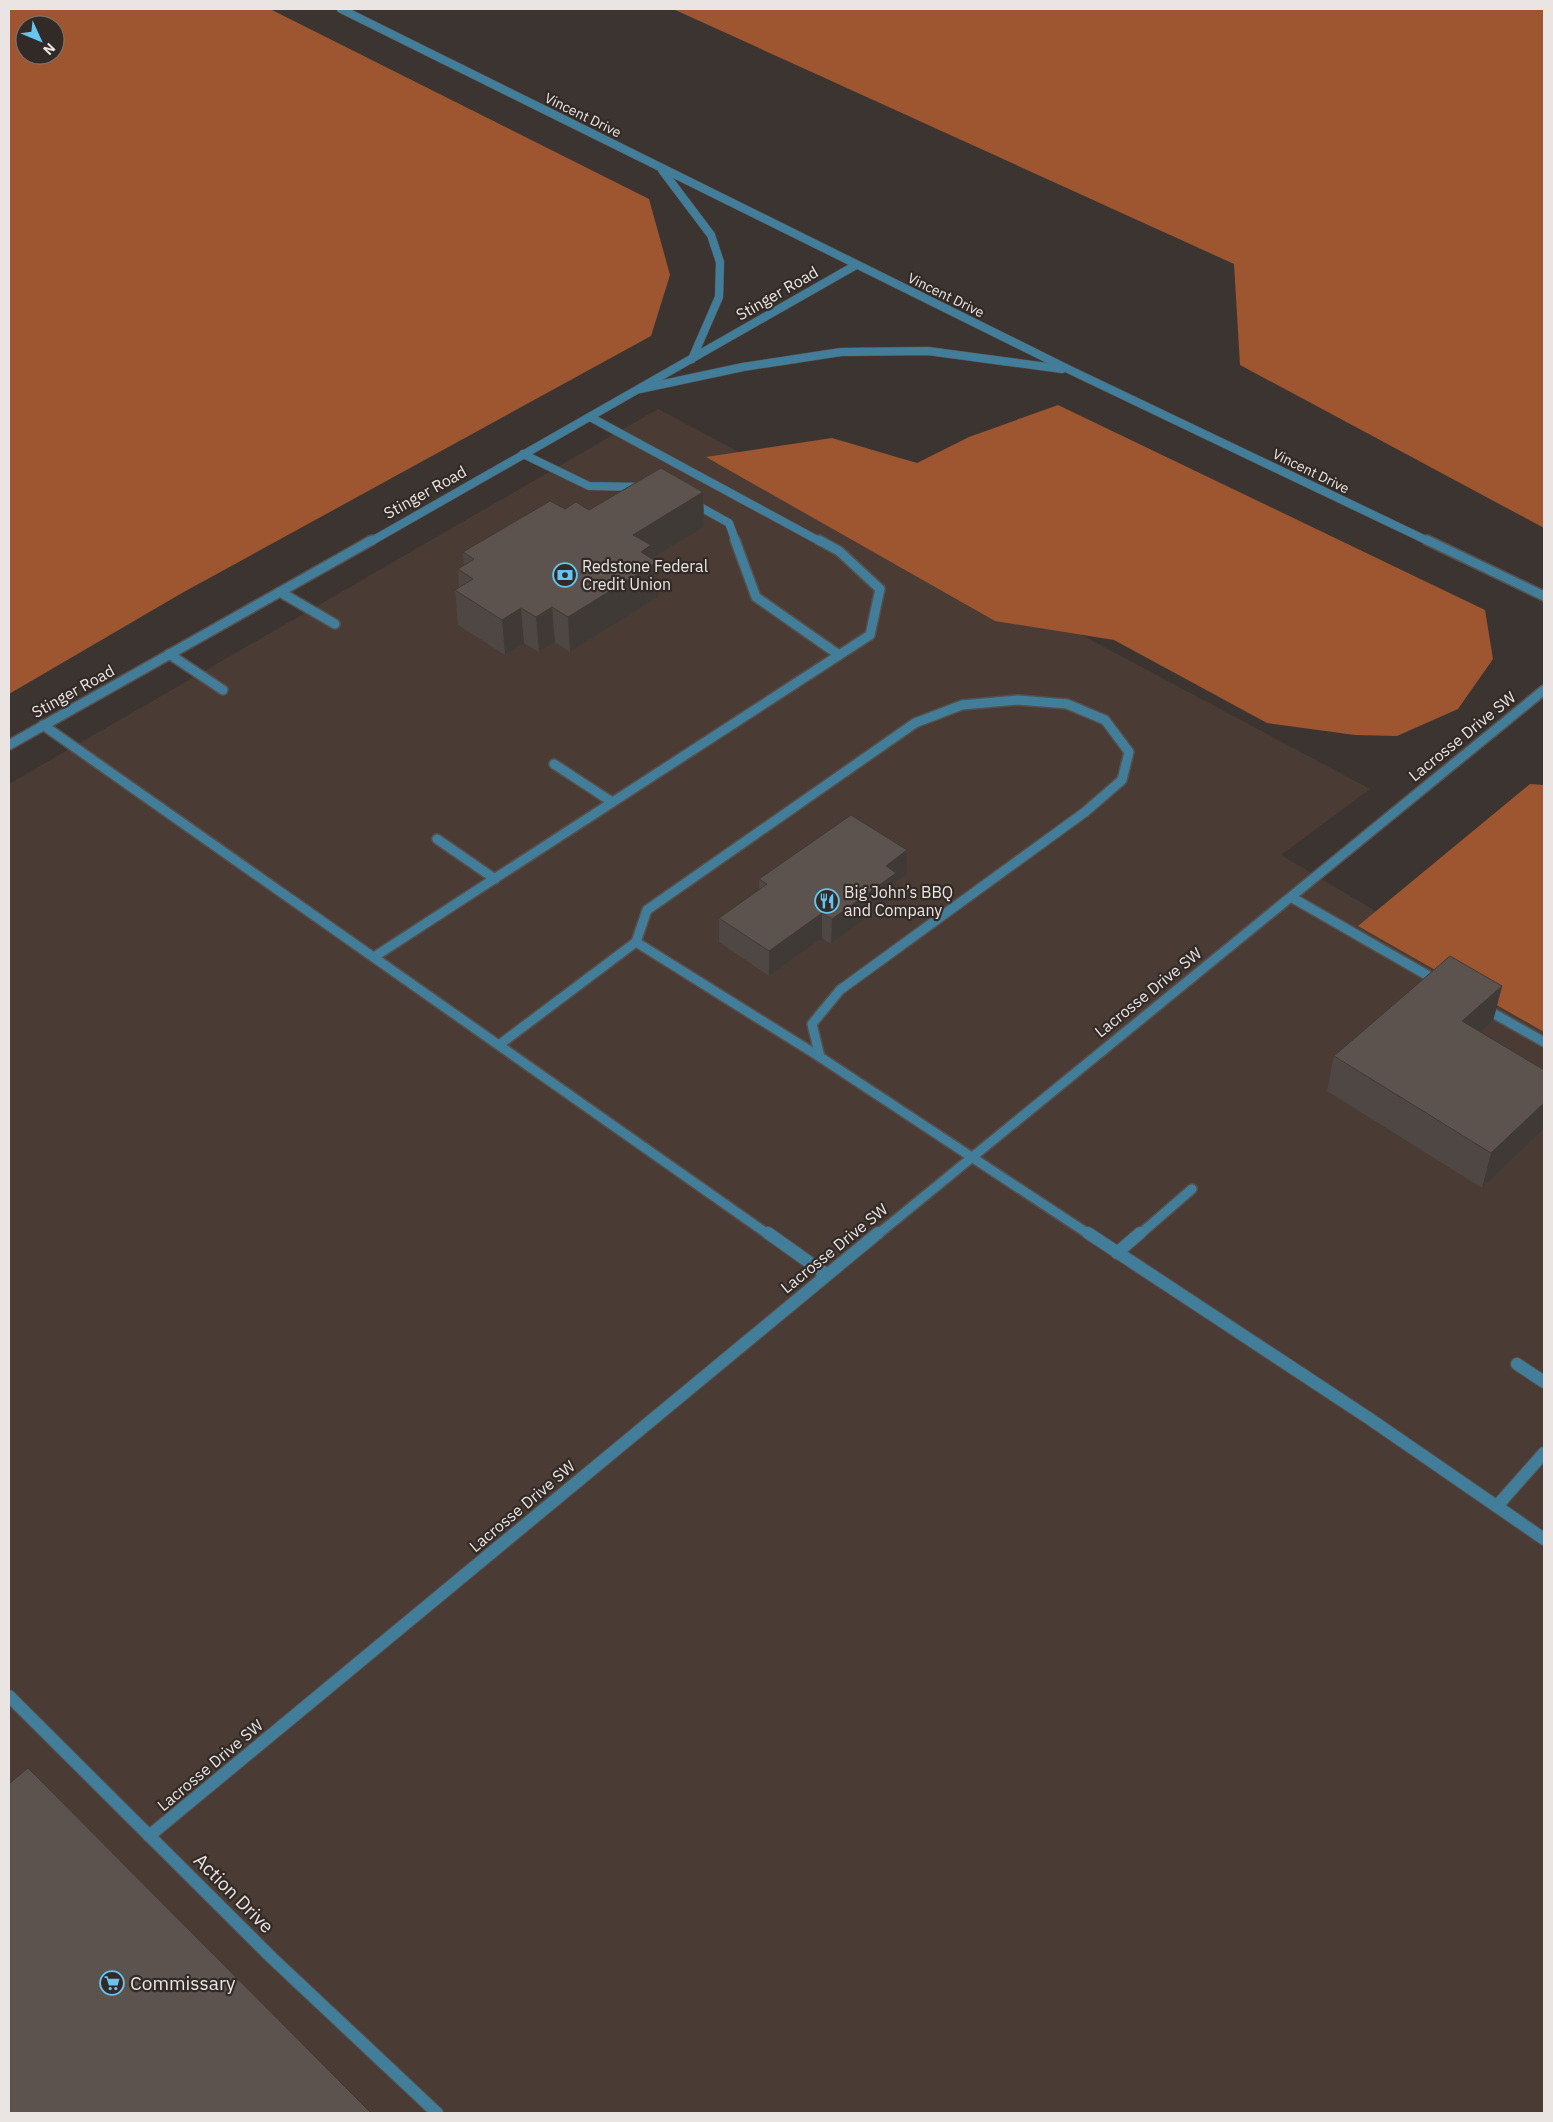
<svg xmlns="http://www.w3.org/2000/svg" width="1553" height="2122" viewBox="0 0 1553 2122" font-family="'IBM Plex Sans',sans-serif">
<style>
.built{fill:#4a3c35}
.forest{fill:#9d5630;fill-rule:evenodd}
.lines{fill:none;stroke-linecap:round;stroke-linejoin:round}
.service-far2-casing{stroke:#58504d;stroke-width:9}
.service-far1-casing{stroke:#58504d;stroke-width:12}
.service-casing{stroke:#58504d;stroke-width:14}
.minor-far2-casing{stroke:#58504d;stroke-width:9}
.minor-far1-casing{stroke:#58504d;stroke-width:12}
.minor-casing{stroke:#58504d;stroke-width:14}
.tertiary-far1-casing{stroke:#58504d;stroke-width:9}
.tertiary-casing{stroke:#58504d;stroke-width:12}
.service-far2{stroke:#427d99;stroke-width:8}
.service-far1{stroke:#427d99;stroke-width:9}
.service{stroke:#427d99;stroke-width:12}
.minor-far2{stroke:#427d99;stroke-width:8}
.minor-far1{stroke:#427d99;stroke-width:9}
.minor{stroke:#427d99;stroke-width:12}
.tertiary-far1{stroke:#427d99;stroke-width:8}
.tertiary{stroke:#427d99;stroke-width:9}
.wall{fill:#4f4744}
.shaded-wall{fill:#403a37}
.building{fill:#5c534f;stroke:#403a37}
.labels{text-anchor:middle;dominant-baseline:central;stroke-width:4.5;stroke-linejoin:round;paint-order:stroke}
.far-street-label{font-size:14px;fill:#eae5e2;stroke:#322a27}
.street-label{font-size:16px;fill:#eae5e2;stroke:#322a27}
.poi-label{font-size:16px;fill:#eae5e2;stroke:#322a27;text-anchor:start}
.near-street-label{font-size:19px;fill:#eae5e2;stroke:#322a27}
.near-poi-label{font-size:19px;fill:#eae5e2;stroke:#322a27;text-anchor:start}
</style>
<rect width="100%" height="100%" fill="#3c3431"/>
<path class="built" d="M658 409 1370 789 1281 855 1544 1011V2113H9V784Z"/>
<g class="forest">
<path d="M9 9H270L649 199 670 275 651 336 182 593 9 694ZM25 25H55V55H25Z"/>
<path d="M673 9H1544V528L1240 365 1234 264Z"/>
<path d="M1058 405 1485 610 1493 659 1458 709 1397 736 1355 735 1267 723 1114 640 995 621 706 457 832 438 917 463 969 437Z"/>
<path d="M1530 784 1544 785V1032L1358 926Z"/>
</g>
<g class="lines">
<g class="service-far2-casing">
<g id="service-far2">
<path d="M590 417 821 542"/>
<path d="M523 454 589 486 642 487"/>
<path d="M693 503 729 523 736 542"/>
</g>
</g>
<g class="service-far1-casing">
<g id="service-far1">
<path d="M735 540 756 597 839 655"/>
<path d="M280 592 335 624"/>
<path d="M169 654 223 690"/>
<path d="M43 725 769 1235"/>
<path d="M554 764 612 802"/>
<path d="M437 839 495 879"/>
<path d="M1291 897 1439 982"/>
<path d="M636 942 820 1057 1090 1235"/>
<path d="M374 957 870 635 880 589 839 551 819 540"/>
<path d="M1484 1008 1544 1042"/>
<path d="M499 1045 636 942 647 910 915 723 962 705 1018 700 1067 704 1105 720 1129 752 1122 780 1085 812 840 990 812 1024 820 1057"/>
<path d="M1139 1235 1192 1189"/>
</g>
</g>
<g class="service-casing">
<g id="service">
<path d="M768 1233 827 1275"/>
<path d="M1088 1233 1370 1419 1544 1539"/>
<path d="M1117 1253 1140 1233"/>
<path d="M1517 1364 1544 1382"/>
<path d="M1497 1506 1544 1453"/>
<path d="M9 1696 272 1958 437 2113"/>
</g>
</g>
<g class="minor-far2-casing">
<path id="minor-far2" d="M370 542 856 265"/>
</g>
<g class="minor-far1-casing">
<g id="minor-far1">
<path d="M9 745 372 540"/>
<path d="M877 1235 1544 690"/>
</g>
</g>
<g class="minor-casing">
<path id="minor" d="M149 1836 878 1233"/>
</g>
<g class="tertiary-far1-casing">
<g id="tertiary-far1">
<path d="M341 9 1070 370 1430 542"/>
<path d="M662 170 711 235 720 262 719 297 692 359"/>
<path d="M640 389 743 367 841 352 928 351 1062 369"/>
</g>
</g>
<g class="tertiary-casing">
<path id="tertiary" d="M1427 540 1544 596"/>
</g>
<use href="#service-far2" class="service-far2"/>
<use href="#service-far1" class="service-far1"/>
<use href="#service" class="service"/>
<use href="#minor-far2" class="minor-far2"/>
<use href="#minor-far1" class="minor-far1"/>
<use href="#minor" class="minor"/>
<use href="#tertiary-far1" class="tertiary-far1"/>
<use href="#tertiary" class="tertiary"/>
</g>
<g class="wall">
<path d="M703 492 704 527 651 559 658 597 570 652 555 642 539 652 524 643 505 655 458 625 455 590 459 587 458 569 464 565 463 552 565 509 589 510Z"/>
<path d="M906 875 896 882 895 897 831 944 822 938 769 976 719 942V918L759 890V879Z"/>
<path d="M1502 986 1493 1021 1481 1032 1544 1070V1129L1482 1188 1327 1091 1334 1056Z"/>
</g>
<g class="shaded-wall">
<path d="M703 492 704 527 651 559 657 562 658 597 570 652 568 617 633 535Z"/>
<path d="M552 607 555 642 539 652 536 617Z"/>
<path d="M521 608 524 643 505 655 502 620Z"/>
<path d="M907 850 906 875 896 882 895 897 831 944 832 919 886 866Z"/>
<path d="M822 913V938L769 976V951Z"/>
<path d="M1502 986 1493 1021 1454 1056 1462 1021Z"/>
<path d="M1544 1103V1129L1482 1188 1491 1153Z"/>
</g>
<g class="building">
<path d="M661 468 703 492 633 535 651 545 641 552 657 562 568 617 552 607 536 617 521 608 502 620 455 590 473 579 458 569 474 559 463 552 550 501 565 509 576 502 589 510Z"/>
<path d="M851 815 907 850 886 866 896 873 832 919 822 913 769 951 719 918 767 884 759 879Z"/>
<path d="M1450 956 1502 986 1462 1021 1544 1070V1103L1491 1153 1334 1056Z"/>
<path d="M28 1768 371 2113H9V1784Z"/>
</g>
<defs>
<g id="bank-ring" transform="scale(1.25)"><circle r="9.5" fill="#322a27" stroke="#67c4ef" stroke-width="1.5"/><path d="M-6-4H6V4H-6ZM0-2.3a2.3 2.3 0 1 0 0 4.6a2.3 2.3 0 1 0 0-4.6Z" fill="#67c4ef"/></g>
<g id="restaurant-ring" transform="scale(1.25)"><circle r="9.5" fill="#322a27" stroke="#67c4ef" stroke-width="1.5"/><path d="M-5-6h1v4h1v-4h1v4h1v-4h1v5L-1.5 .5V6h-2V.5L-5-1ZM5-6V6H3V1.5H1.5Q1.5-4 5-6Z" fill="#67c4ef"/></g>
<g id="supermarket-ring" transform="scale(1.25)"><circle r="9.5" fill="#322a27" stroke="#67c4ef" stroke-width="1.5"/><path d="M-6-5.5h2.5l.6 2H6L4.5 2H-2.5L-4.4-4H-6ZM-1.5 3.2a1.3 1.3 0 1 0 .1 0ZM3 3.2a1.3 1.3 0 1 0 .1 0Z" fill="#67c4ef"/></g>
</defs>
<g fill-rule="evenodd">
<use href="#bank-ring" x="565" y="575"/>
<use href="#restaurant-ring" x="827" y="901"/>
<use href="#supermarket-ring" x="112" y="1983"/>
</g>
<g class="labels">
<g class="far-street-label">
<text transform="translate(583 115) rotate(26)">Vincent Drive</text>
<text transform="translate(946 295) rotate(26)">Vincent Drive</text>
<text transform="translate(1311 471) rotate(26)">Vincent Drive</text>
</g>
<g class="street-label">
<text transform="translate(777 293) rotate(-30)">Stinger Road</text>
<text transform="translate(425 492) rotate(-29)">Stinger Road</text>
<text transform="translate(73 691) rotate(-29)">Stinger Road</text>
<text transform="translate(1462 736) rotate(-39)">Lacrosse Drive SW</text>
<text transform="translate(1148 992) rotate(-39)">Lacrosse Drive SW</text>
<text transform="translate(834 1248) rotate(-39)">Lacrosse Drive SW</text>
<text transform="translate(522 1506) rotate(-40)">Lacrosse Drive SW</text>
<text transform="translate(210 1765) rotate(-40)">Lacrosse Drive SW</text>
</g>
<g class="poi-label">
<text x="582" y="566">Redstone Federal<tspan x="582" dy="18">Credit Union</tspan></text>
<text x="844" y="892">Big John’s BBQ<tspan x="844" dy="18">and Company</tspan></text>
</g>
<g class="near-street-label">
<text transform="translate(234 1893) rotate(45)">Action Drive</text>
</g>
<g class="near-poi-label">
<text x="130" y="1983">Commissary</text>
</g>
</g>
<rect width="1553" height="2122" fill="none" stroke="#eae5e2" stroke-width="20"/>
<g transform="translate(40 40) rotate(134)"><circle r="24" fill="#322a27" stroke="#7c7572"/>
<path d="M0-4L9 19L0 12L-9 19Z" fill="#67c4ef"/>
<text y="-8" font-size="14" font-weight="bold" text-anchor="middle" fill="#eae5e2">N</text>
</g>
</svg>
